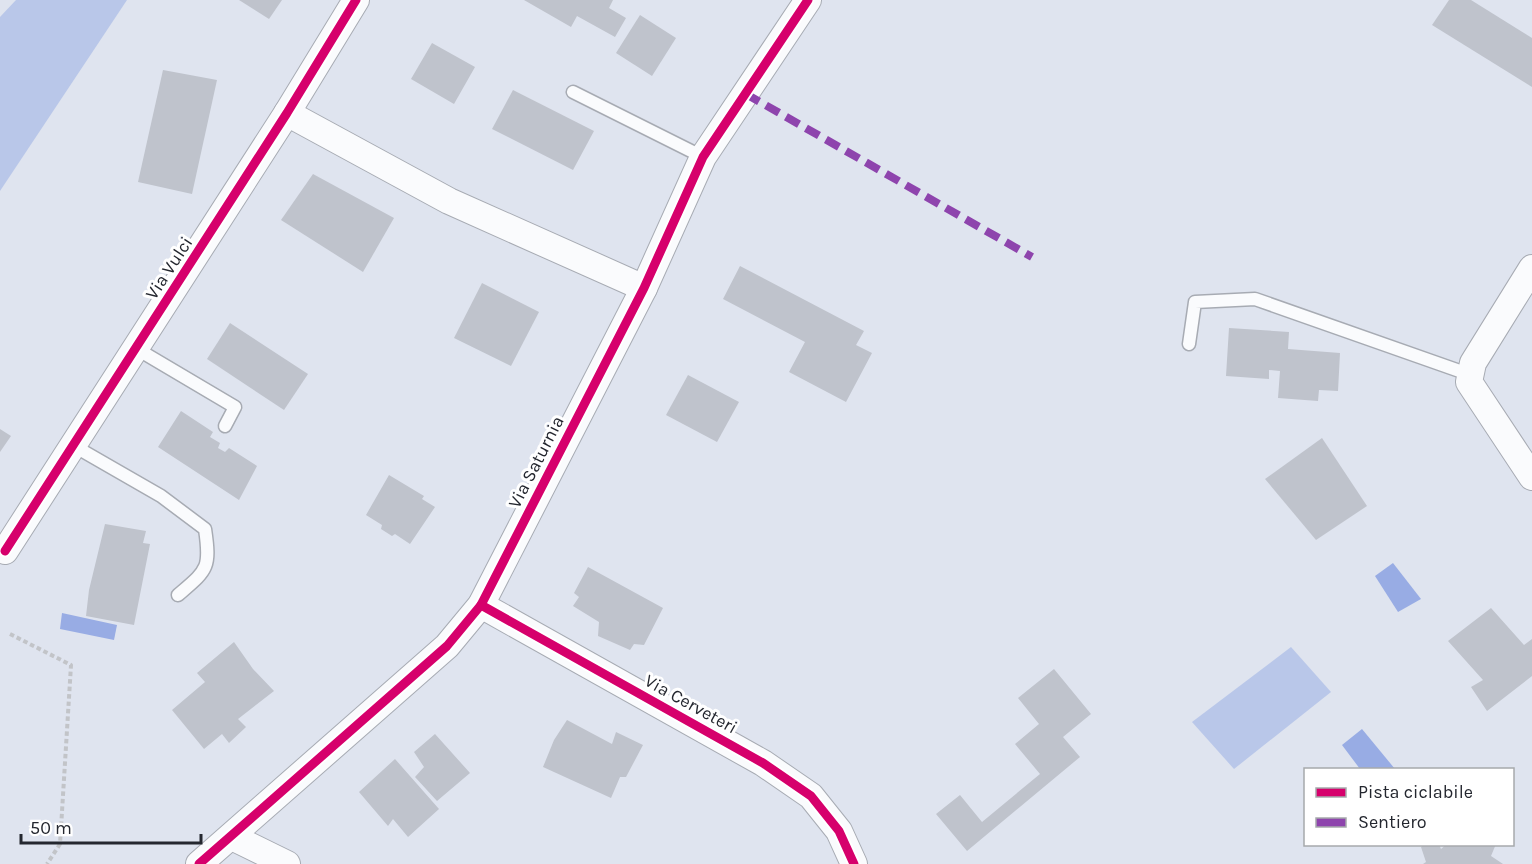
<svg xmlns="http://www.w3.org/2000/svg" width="1532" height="864" viewBox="0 0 1532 864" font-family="Karla,sans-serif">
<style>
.green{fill:#b9c7e9}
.water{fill:#98ace4}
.building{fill:#bfc3cc}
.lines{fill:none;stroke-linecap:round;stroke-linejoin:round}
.service-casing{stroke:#a7abb3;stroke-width:15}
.minor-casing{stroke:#a7abb3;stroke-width:28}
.path{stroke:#c2c4c8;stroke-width:4;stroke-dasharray:4.5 3;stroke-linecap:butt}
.service{stroke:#fafbfd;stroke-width:12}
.minor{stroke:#fafbfd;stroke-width:26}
.quiet{stroke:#8e44ad;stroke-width:8;stroke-dasharray:15 8;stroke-linecap:butt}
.cycleway-casing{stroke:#fff;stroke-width:13}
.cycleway{stroke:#d6006c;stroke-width:9}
.labels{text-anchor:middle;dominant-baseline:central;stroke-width:6;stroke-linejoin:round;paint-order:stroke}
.street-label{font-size:18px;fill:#24272f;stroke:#fff}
</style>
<rect width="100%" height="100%" fill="#dfe4ef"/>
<g class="green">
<path d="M16 0H127L0 191V17Z"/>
<path d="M1291 647 1331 692 1234 769 1192 722Z"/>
</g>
<g class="water">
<path d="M1393 563 1421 599 1398 612 1375 576Z"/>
<path d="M62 613 117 625 114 640 60 629Z"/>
<path d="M1362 729 1395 769H1360L1342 745Z"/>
</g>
<g class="building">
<path d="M239 0H282L269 19Z"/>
<path d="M524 0H613L609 8 626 18 615 37 577 16 571 27Z"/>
<path d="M1449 0H1471L1532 38V87L1432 25Z"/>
<path d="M640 15 676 38 652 76 616 53Z"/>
<path d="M432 43 475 67 454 104 411 79Z"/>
<path d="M163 70 217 80 192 194 138 182Z"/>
<path d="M513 90 594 131 573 170 492 129Z"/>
<path d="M313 174 394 218 363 272 281 220Z"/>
<path d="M740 266 864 331 856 345 872 353 846 402 789 372 805 342 723 299Z"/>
<path d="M482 283 539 312 511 366 454 338Z"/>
<path d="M230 323 308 374 284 410 207 359Z"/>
<path d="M1229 328 1289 332 1288 349 1340 353 1338 391 1319 390 1318 401 1278 398 1280 371 1269 370V379L1226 376Z"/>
<path d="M688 375 739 402 717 442 666 415Z"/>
<path d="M181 411 213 432 210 437 220 443 218 448 225 452 229 448 257 466 239 500 158 447Z"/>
<path d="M0 429 11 436 0 452Z"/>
<path d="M1322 438 1367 506 1316 540 1265 479Z"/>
<path d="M389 475 424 496 422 499 435 507 410 544 395 534 392 536 381 529 382 525 366 515Z"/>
<path d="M105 524 146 531 143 543 150 544 134 625 86 616 89 590Z"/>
<path d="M588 567 663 608 644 645 634 644 630 650 598 636 599 622 573 606 579 597 574 593Z"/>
<path d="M1491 608 1524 645 1532 639V676L1487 711 1471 687 1483 680 1448 641Z"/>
<path d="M234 642 253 669 274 691 238 719 246 727 229 743 222 734 204 749 172 710 205 682 197 673Z"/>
<path d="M1054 669 1091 714 1063 737 1080 757 967 851 936 814 960 795 982 822 1040 774 1015 744 1039 724 1018 698Z"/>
<path d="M567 720 612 744 616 732 643 745 626 777H620L611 798 543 767 554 740Z"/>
<path d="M435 734 470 773 437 801 415 777 424 767 414 752Z"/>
<path d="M395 759 439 809 408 837 393 819 388 826 359 792Z"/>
<path d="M1424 844H1439L1441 849 1447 844H1496L1491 856 1503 864H1423L1426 862 1421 847Z"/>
</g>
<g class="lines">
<g class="service-casing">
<g id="service">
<path d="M573 92 703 157"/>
<path d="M1189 344 1195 302 1255 299 1471 375"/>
<path d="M137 349 235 407 225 426"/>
<path d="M74 446 161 496 205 529C211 569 207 570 178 595"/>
</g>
</g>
<g class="minor-casing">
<g id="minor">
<path d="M287 113 449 201 644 288"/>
<path d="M1532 268 1473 363 1469 382 1532 477"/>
<path d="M5 551 287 113 356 0"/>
<path d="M481 605 763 763 811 796 839 831 854 864"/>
<path d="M232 837 287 864"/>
<path d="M199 864 447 646 481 605 644 288 703 157 808 0"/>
</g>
</g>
<path class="path" d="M10 634 71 665 60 844 47 864"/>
<use href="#service" class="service"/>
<use href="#minor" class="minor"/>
<path class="quiet" d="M746 94 1032 257"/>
<g class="cycleway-casing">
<g id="cycleway">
<path d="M5 551 287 113 356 0"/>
<path d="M481 605 763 763 811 796 839 831 854 864"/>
<path d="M199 864 447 646 481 605 644 288 703 157 808 0"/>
</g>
</g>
<use href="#cycleway" class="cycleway"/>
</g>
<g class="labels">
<g class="street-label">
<text transform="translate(169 268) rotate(-57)">Via Vulci</text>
<text transform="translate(536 462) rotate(-63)">Via Saturnia</text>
<text transform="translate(691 704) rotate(29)">Via Cerveteri</text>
</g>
</g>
<rect x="1304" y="768" width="210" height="78" fill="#ffffff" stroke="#a7a9ac" stroke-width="1.5"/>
<rect x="1316" y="788" width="30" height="9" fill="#d6006c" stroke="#a7a9ac" stroke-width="1.5"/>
<text x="1358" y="798" font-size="18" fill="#24272f">Pista ciclabile</text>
<rect x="1316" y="818" width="30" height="9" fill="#8e44ad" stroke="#a7a9ac" stroke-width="1.5"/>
<text x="1358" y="828" font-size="18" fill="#24272f">Sentiero</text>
<path d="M21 834v9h180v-9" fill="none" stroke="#24272f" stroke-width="3"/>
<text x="30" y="834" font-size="18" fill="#24272f" stroke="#ffffff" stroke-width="4.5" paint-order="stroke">50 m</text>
</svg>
